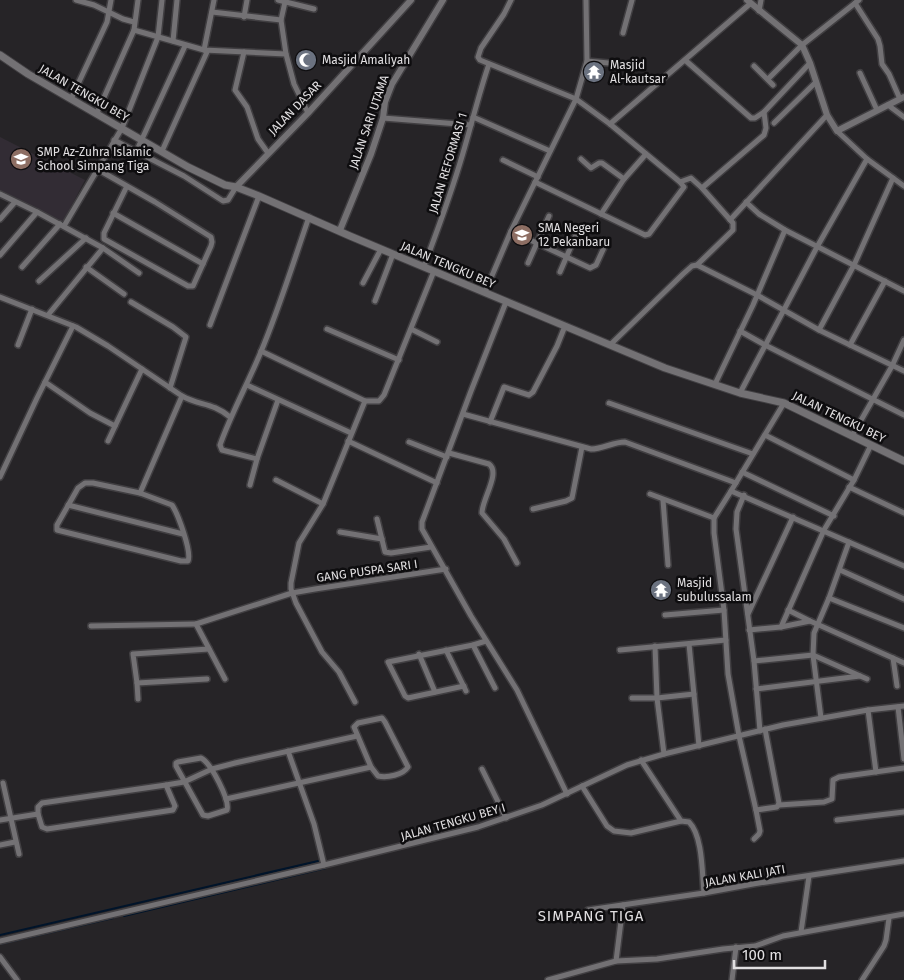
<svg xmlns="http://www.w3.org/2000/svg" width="904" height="980" viewBox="0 0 904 980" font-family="'Fira Sans',sans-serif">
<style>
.built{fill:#322c34}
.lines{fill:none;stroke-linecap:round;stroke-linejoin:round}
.stream{stroke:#00142a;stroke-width:2}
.minor-casing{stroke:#413f42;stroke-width:8}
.tertiary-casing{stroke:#413f42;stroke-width:9}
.secondary-casing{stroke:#413f42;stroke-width:9}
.minor{stroke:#737174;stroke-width:5}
.tertiary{stroke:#737174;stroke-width:6}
.secondary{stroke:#737174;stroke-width:7}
.labels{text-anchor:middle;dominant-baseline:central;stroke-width:5;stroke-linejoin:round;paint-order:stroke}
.poi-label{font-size:12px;fill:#e1dfe1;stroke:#0e0d0f;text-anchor:start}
.street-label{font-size:12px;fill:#e1dfe1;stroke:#0e0d0f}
.quarter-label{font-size:15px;letter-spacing:1px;fill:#e1dfe1;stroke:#0e0d0f}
</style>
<rect width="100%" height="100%" fill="#262427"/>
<path class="built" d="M0 137 85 180 63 222 0 190Z"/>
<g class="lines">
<g class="stream">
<path d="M124 916 326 868"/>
<path d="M0 935 318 861"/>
<path d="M0 944 113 918"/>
</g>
<g class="minor-casing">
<g id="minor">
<path d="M76 0 94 5 123 19 134 22"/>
<path d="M278 0 314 9"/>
<path d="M511 0 504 14 481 48 478 57 480 60 576 99 610 124 680 182 684 187 649 234 645 235 535 182"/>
<path d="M285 2 281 20 286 54"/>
<path d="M855 3 878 39 880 46 882 64 889 74 900 99"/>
<path d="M759 11 761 0"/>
<path d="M212 12 281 20"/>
<path d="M244 17 247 0"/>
<path d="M134 30 204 50 286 54 294 84 308 113"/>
<path d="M623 33 632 0"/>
<path d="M173 41 177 0"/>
<path d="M244 52 235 90 247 107 258 139 268 153"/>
<path d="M587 61 630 65"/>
<path d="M754 66 773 85"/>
<path d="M860 73 877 110"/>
<path d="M768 79 802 45 859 0"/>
<path d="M71 99 107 22 111 0"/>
<path d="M888 105 904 117"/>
<path d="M764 112 810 63"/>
<path d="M97 113 134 30 138 0"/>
<path d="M473 117 550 151"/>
<path d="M383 118 471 125"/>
<path d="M774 123 816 82"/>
<path d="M610 124 751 3"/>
<path d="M837 131 867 159 904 186"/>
<path d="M114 140 184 176 223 201 228 200 236 187"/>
<path d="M162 151 207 52 204 50 214 0"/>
<path d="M136 152 185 46"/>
<path d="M581 159 591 168 599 163H602L624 179"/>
<path d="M503 160 538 177"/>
<path d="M97 169 155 202 211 237 212 242 211 246 193 286H188L104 239V233L127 186"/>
<path d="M680 182 691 178 702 188"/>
<path d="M0 194 37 212"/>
<path d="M746 202 759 214 785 230 904 291"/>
<path d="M113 213 203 264"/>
<path d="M601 214 624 179 646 154"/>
<path d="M0 219 15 202"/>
<path d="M730 220 827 115"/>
<path d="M64 226 122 128 158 37 162 0"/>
<path d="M511 231 590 268 596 265 607 241"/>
<path d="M0 255 37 212 103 248 139 273"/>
<path d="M528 263 549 216"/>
<path d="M697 265 757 295 819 330 904 371"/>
<path d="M424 266C438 229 452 191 463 153 472 123 479 93 489 64"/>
<path d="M22 267 60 224"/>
<path d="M86 267 124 294"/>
<path d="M560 272 578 230"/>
<path d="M39 281 86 238"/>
<path d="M363 283 381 249"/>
<path d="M485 292 511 231 576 99 587 61 586 0"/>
<path d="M0 297 76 327 108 346 182 396C200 406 212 402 230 417"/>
<path d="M375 301 393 254"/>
<path d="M131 302 173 327 186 337 170 388"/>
<path d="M506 302 471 391 422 522V529L471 616 517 690 567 794"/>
<path d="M48 315 103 248"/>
<path d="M210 325 259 196"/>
<path d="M327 329 399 360"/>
<path d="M411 329 437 342"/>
<path d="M819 330 854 265 893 178"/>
<path d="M740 331 765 345 904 415"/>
<path d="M18 345 32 309"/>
<path d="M610 345 683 274 692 266 697 265 733 230V223L702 188 764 135 766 128 764 112 755 118H751L685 60"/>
<path d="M850 345 885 281"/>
<path d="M261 351 365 401"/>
<path d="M45 382 90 413 115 426"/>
<path d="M715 384 753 305 785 230"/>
<path d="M247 385 351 433"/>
<path d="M740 393 817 247 867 159"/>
<path d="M609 403 753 454"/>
<path d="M784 403 731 491 904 566"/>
<path d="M463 414 591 449C603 449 613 442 625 442L736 483"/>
<path d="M490 422 504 387 529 395 533 392 557 346 565 326"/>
<path d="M765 435 854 480"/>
<path d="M852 436 892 366 904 340"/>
<path d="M108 441 142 369"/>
<path d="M348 441 437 483"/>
<path d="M409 442 447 457"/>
<path d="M449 453 489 464C501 473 482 499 482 513L504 539 517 563"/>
<path d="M257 459 222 450 220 445C231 414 247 385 260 354 279 309 293 263 309 217"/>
<path d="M742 472 834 516"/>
<path d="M0 477 37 398 73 326"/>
<path d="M276 480 323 504"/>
<path d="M85 483H93L140 493 172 505C178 514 192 552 188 561H181L57 530V525L78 488Z"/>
<path d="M250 485 257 459 278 400"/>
<path d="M849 487 904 513"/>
<path d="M140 493 182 396"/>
<path d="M650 494 714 518 731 491"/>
<path d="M744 495 737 512 736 529 754 661 760 731"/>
<path d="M663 500 668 565"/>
<path d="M68 505 183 534"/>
<path d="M533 509 566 501 572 498 582 447"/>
<path d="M714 518V533L724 610 728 674 739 736 756 810 777 807 779 803 765 729"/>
<path d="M377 519 385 552 391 553 431 547"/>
<path d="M340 532 382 539"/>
<path d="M840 570 904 599"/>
<path d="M829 598 904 628"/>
<path d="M788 610 810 621 904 663"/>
<path d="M748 614 793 517"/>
<path d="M665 615 724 610"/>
<path d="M91 626 196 624"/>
<path d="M781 627 824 530 854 480 871 445"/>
<path d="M749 630 781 627 810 621"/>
<path d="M689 644 699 746"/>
<path d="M473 645 495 688"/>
<path d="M655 646 657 698 664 754"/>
<path d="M446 650 466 691"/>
<path d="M620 650 726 640"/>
<path d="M419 654 435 692"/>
<path d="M893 658 897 686"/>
<path d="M754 661 813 655 867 679"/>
<path d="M207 679 137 683 133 654 209 649"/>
<path d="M225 679 196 624 292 593 315 589 446 569"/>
<path d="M137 683 138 699"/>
<path d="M464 686 408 698 405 696 388 662 473 645 486 641"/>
<path d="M756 689 860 676"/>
<path d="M632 698H657L694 694"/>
<path d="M355 702 339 672 322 652 296 603 291 589V583L299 543 323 504 365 401H379L384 395 434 271"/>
<path d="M898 707 904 759"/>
<path d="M868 710 876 772"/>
<path d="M382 718 385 722 408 767C403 775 387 778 378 776L371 767 354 727 358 723Z"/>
<path d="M821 718 813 655 814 633 829 598 849 542"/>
<path d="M288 751 314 824 324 865"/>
<path d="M201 758C211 763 230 800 227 810L208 816 203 815 176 766V763L178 762Z"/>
<path d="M641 760 681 821 689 822C703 836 702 874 704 893"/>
<path d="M482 769 506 818"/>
<path d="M3 783 19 854"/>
<path d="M582 786 607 826 614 831 631 833 681 821"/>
<path d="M226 799 371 767"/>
<path d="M779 805 824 802 832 799 833 780 839 777 904 768"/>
<path d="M38 814V807L42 803 166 785 184 782 212 769 235 763 357 736"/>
<path d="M0 820 38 814 42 827 47 829 173 810 175 806 166 785"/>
<path d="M837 820 904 812"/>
<path d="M754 839 759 834 760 831 756 810"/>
<path d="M0 845 15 842"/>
<path d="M588 910 704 893 753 884 904 861"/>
<path d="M801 932 809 876"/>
<path d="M0 941 324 865 478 827 542 805 627 765 664 754 783 725 868 710 904 706"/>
<path d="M0 957 17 980"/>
<path d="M616 961 623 905"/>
<path d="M548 980 616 961 657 959 723 949 755 946 783 936 904 914"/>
<path d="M732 980 736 947"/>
<path d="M862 980 884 946 886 940 889 918"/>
</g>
</g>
<g class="tertiary-casing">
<g id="tertiary">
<path d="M747 0 802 45 810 63 827 115 837 131 904 97"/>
<path d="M236 187 308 113 411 0"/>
<path d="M340 230 371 154 383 118 385 102 392 84 443 0"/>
</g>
</g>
<g class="secondary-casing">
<path id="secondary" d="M0 55 28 74 188 167 225 185 236 187 259 196 350 236 665 368 740 393 784 403 904 461"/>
</g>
<use href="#minor" class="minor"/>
<use href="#tertiary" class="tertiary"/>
<use href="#secondary" class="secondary"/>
</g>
<defs>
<g id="mosque-disc" transform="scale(1.125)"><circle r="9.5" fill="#6b7280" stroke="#0e0d0f"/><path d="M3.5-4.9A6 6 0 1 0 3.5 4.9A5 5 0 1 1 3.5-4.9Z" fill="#fff"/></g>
<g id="temple-disc" transform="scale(1.125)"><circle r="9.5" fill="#6b7280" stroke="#0e0d0f"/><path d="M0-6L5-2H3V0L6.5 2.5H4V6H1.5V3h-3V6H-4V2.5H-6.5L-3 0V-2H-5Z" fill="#fff"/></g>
<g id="school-disc" transform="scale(1.125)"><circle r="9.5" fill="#8d6e63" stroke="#0e0d0f"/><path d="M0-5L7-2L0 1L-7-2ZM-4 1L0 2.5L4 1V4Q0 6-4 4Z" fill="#fff"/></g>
</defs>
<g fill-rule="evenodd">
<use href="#mosque-disc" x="306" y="60"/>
<use href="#temple-disc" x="594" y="72"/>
<use href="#school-disc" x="21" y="159"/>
<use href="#school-disc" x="522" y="235"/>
<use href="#temple-disc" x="661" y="590"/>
</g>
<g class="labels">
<g class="poi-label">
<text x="322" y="60">Masjid Amaliyah</text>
<text x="610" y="65">Masjid<tspan x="610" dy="14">Al-kautsar</tspan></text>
<text x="37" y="152">SMP Az-Zuhra Islamic<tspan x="37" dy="14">School Simpang Tiga</tspan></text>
<text x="538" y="228">SMA Negeri<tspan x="538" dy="14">12 Pekanbaru</tspan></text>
<text x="677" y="583">Masjid<tspan x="677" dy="14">subulussalam</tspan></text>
</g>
<g class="street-label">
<text transform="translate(84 93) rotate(30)">JALAN TENGKU BEY</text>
<text transform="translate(295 108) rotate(-46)">JALAN DASAR</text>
<text transform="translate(369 122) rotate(-71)">JALAN SARI UTAMA</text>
<text transform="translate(448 163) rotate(-73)">JALAN REFORMASI 1</text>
<text transform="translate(448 265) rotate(23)">JALAN TENGKU BEY</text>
<text transform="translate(839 417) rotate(26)">JALAN TENGKU BEY</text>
<text transform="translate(367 571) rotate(-8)">GANG PUSPA SARI I</text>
<text transform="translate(453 822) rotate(-16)">JALAN TENGKU BEY I</text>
<text transform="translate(745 876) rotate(-10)">JALAN KALI JATI</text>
</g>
<g class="quarter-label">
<text x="591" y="916">SIMPANG TIGA</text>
</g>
</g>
<path d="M734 960v8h91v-8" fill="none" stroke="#e1dfe1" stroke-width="2.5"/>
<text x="742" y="960" font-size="15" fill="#e1dfe1" stroke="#0e0d0f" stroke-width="4" paint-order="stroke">100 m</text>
</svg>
